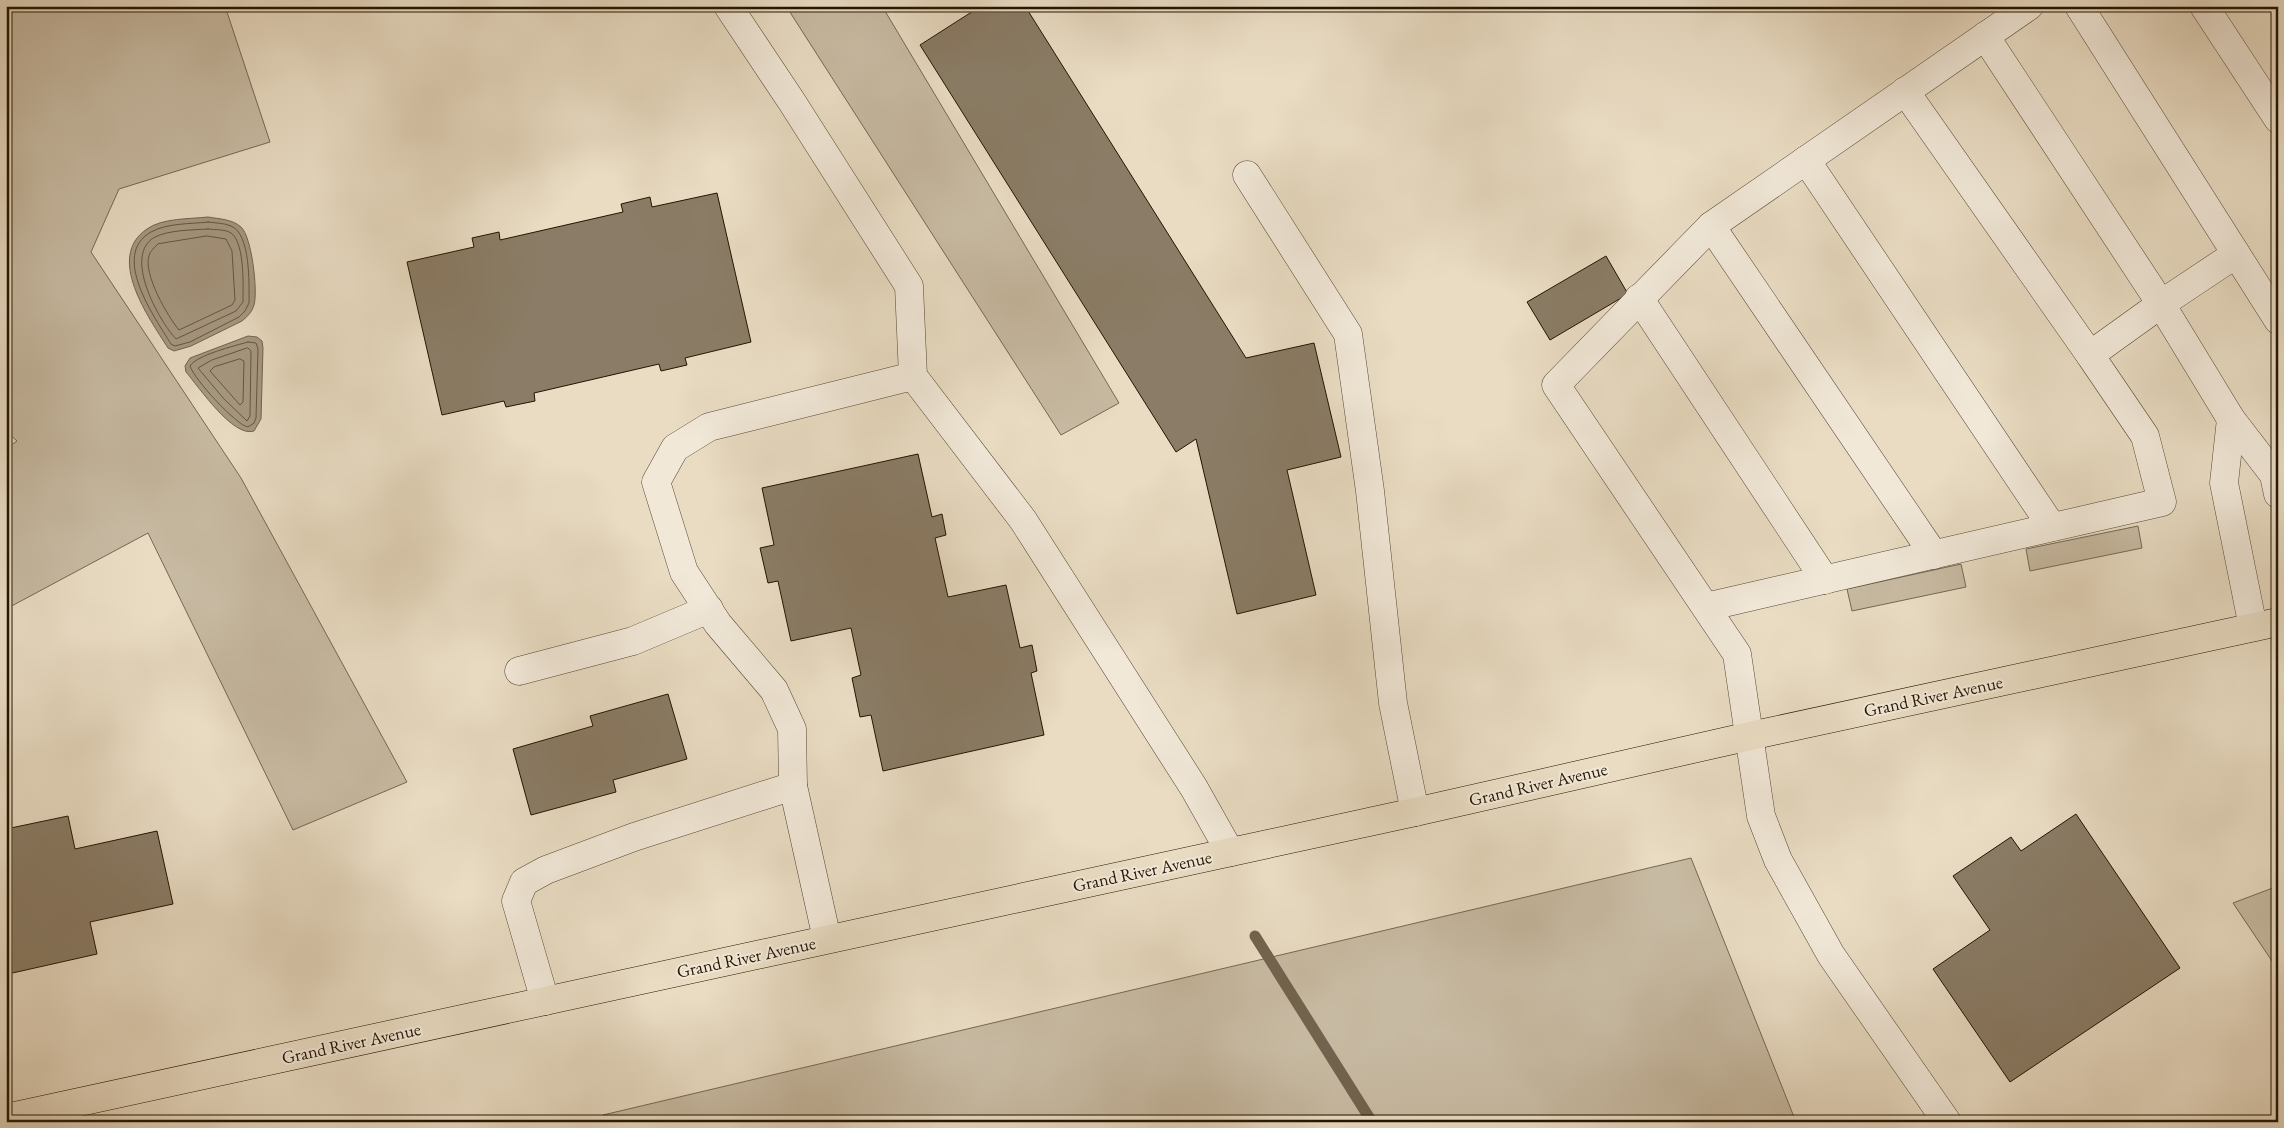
<svg xmlns="http://www.w3.org/2000/svg" width="2284" height="1128" viewBox="0 0 2284 1128" font-family="'EB Garamond',serif">
<style>
.green{fill:#c7baa2;stroke:#756752}
.water{fill:#a69881;stroke:#72634e}
.lines{fill:none;stroke-linecap:round;stroke-linejoin:round}
.shore{stroke:#645641;stroke-width:1}
.stream{stroke:#72634e;stroke-width:11}
.building{fill:#8a7c66;stroke:#231401}
.minor-casing{stroke:#544632;stroke-width:29}
.major-casing{stroke:#231401;stroke-width:29}
.minor{stroke:#f1e8d8;stroke-width:28}
.major{stroke:#e9dcc3;stroke-width:28}
.labels{text-anchor:middle;dominant-baseline:central;stroke-width:4;stroke-linejoin:round;paint-order:stroke}
.street-label{font-size:18px;fill:#231401;stroke:#f1e8d8}
</style>
<rect width="100%" height="100%" fill="#e9dcc3"/>
<filter id="stains"><feTurbulence type="fractalNoise" baseFrequency=".004" numOctaves="4"/><feColorMatrix values="0 0 0 0 .2 0 0 0 0 .09 0 0 0 0 .02 0 0 0 .5 -.17"/></filter>
<radialGradient id="worn" r=".72"><stop offset=".6" stop-color="#630" stop-opacity="0"/><stop offset="1" stop-color="#630" stop-opacity=".3"/></radialGradient>
<g class="green">
<path d="M6 6H225L270 142 119 189 91 252 241 478 407 782 293 830 148 533 6 609V449L17 441 6 431Z"/>
<path d="M786 6H882L1119 403 1061 435Z"/>
<path d="M2138 526 2142 548 2030 571 2026 549Z"/>
<path d="M1961 564 1966 587 1852 611 1847 589Z"/>
<path d="M1691 858 1796 1122H609L603 1115Z"/>
<path d="M2278 886V970L2233 903Z"/>
</g>
<g class="water">
<path d="M208 217C219 219 232 219 241 227 252 237 258 292 254 305 252 312 248 316 242 321L191 346 174 351 168 348C149 318 105 257 147 229 162 218 190 219 208 217Z"/>
<path d="M248 336 257 337 262 341 263 348 261 419 254 431C233 438 199 387 186 372L185 366 190 358Z"/>
</g>
<g class="lines">
<g class="shore">
<path d="M208 222C215 223 224 223 231 226 251 234 249 285 249 303L245 311 239 317 190 342 175 346 171 344C155 318 110 255 151 232 167 223 191 224 208 222Z"/>
<path d="M208 229C215 230 225 229 231 233 245 243 243 286 243 302L236 311 176 339C159 321 122 255 155 237 169 230 192 230 208 229Z"/>
<path d="M207 236 226 239 232 251 235 300 232 305 179 330C168 317 143 274 149 256 150 251 155 247 158 244Z"/>
<path d="M248 342 256 343 258 349 256 418 254 423 248 427C236 425 194 379 190 366 197 355 234 346 248 342Z"/>
<path d="M248 348 251 351 250 416 247 421 224 399 198 368 212 360Z"/>
<path d="M240 359 244 361 243 402 240 405 210 371 214 367Z"/>
</g>
<path class="stream" d="M1255 936 1372 1122"/>
</g>
<g class="building">
<path d="M981 6H1025L1246 358 1314 343 1341 457 1287 470 1316 595 1237 614 1196 439 1176 452 920 45Z"/>
<path d="M717 193 751 342 685 358 687 365 661 371 659 364 534 393 535 401 506 407 504 401 442 415 407 262 474 247 472 238 499 232 500 240 623 212 621 204 650 197 652 207Z"/>
<path d="M1606 256 1628 294 1550 340 1527 302Z"/>
<path d="M918 454 932 517 942 514 946 535 935 538 948 597 1006 585 1020 648 1032 645 1037 671 1031 673 1044 735 883 771 871 715 860 717 852 678 861 675 851 628 791 641 778 581 768 583 760 548 774 545 762 488Z"/>
<path d="M668 694 687 759 613 780 616 792 531 815 513 749 593 726 590 716Z"/>
<path d="M2076 814 2180 968 2010 1082 1933 969 1990 930 1953 876 2011 837 2021 851Z"/>
<path d="M68 816 75 849 157 831 173 904 90 922 97 954 8 974 6 964V829Z"/>
</g>
<g class="lines">
<g class="minor-casing">
<g id="minor">
<path d="M728 6 792 102 909 286 913 376 1023 520 1194 788 1230 852"/>
<path d="M2079 6 2278 320"/>
<path d="M2204 6 2278 119"/>
<path d="M1985 36 2161 304 2231 419 2274 475 2278 494"/>
<path d="M1905 91 2090 355"/>
<path d="M1806 160 2052 527"/>
<path d="M1247 175 1348 334 1370 491 1393 703 1415 812"/>
<path d="M1711 226 1934 555"/>
<path d="M1639 298 1825 580"/>
<path d="M2231 419 2224 483 2253 627"/>
<path d="M1706 607 2162 502 2145 436 2090 355 2161 304 2236 254"/>
<path d="M519 671 633 641 709 609"/>
<path d="M827 939 793 786 792 729 774 690 718 624 684 572 656 482 675 448 709 427 913 376"/>
<path d="M545 1001 516 901 524 882 546 870 634 837 793 786"/>
<path d="M1947 1122 1831 955 1778 860 1761 816 1737 654 1556 385 1711 226 2029 6"/>
</g>
</g>
<g class="major-casing">
<path id="major" d="M6 1118 1415 812 1750 736 2278 622"/>
</g>
<use href="#minor" class="minor"/>
<use href="#major" class="major"/>
</g>
<g class="labels">
<g class="street-label">
<text transform="translate(1933 696) rotate(-12)">Grand River Avenue</text>
<text transform="translate(1538 784) rotate(-13)">Grand River Avenue</text>
<text transform="translate(1142 871) rotate(-12)">Grand River Avenue</text>
<text transform="translate(746 957) rotate(-12)">Grand River Avenue</text>
<text transform="translate(351 1043) rotate(-12)">Grand River Avenue</text>
</g>
</g>
<rect width="2284" height="1128" fill="none" stroke="#e9dcc3" stroke-width="25"/>
<rect x="8" y="8" width="2269" height="1113" fill="none" stroke="#231401" stroke-width="2.5"/>
<rect x="12" y="12" width="2259" height="1103" fill="none" stroke="#231401"/>
<rect width="100%" height="100%" filter="url(#stains)"/>
<rect width="100%" height="100%" fill="url(#worn)"/>
</svg>
